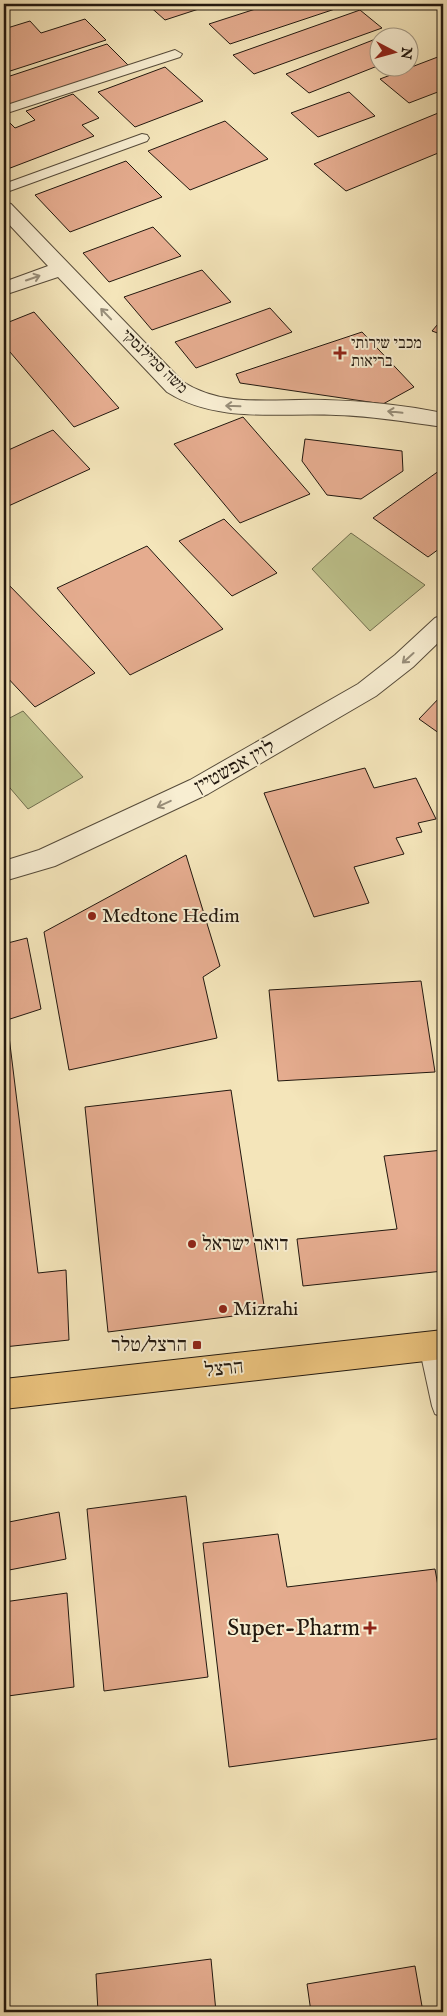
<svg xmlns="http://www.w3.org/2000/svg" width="447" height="2016" viewBox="0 0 447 2016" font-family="'IM FELL English','Frank Ruhl Libre',serif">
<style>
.green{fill:#bec38d;stroke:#706e4e}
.building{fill:#e5ac8f;stroke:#22180f}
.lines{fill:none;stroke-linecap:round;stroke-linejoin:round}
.service-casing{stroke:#564b3a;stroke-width:2}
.minor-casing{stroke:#564b3a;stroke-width:2}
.tertiary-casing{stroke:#564b3a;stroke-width:2}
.primary-casing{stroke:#22180f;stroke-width:2}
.service{fill:#f8eed2;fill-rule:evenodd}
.minor{fill:#f8eed2;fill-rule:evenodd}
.tertiary{fill:#f8eed2;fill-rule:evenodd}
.primary{fill:#eac27d;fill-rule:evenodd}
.oneway{stroke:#988e7a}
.poi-dot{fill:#8f2418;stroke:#f8eed2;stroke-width:2}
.labels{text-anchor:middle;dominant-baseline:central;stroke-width:4;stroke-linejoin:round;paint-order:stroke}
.far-poi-label{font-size:16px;fill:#22180f;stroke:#f8eed2;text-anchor:start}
.far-street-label{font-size:16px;fill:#22180f;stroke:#f8eed2}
.street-label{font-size:20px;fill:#22180f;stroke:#f8eed2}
.poi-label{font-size:20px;fill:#22180f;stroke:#f8eed2;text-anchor:start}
.near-poi-label{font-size:24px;fill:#22180f;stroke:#f8eed2;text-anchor:end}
</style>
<rect width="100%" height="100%" fill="#f4e5ba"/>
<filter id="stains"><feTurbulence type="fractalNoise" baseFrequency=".004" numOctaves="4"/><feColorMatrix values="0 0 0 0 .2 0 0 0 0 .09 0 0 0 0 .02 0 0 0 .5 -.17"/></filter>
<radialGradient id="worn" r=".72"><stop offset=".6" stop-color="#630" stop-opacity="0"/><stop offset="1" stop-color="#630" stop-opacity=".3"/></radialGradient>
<g class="green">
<path d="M351 533 425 585 370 631 312 569Z"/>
<path d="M23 711 83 777 28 809 4 781V721Z"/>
</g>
<g class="building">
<path d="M147 4H214L165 20Z"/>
<path d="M271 4H350L230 44 209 24Z"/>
<path d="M360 10 382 28 254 74 233 55Z"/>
<path d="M85 19 106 40 4 73V29L30 21 41 33Z"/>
<path d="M391 33 397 38H380V65L309 93 286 74Z"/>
<path d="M107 44 129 66 9 106 4 99V78Z"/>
<path d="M443 55V90L409 103 380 79Z"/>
<path d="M165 67 203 101 135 127 98 92Z"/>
<path d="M349 92 375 116 318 137 291 113Z"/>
<path d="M73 94 99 118 82 125 94 136 5 170 4 169V121L7 120 15 128 35 120 26 111Z"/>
<path d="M443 111V151L346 191 314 164Z"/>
<path d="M225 121 268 159 190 190 148 151Z"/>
<path d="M126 161 162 197 70 232 35 195Z"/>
<path d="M153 227 181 256 109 282 83 253Z"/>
<path d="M202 270 231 302 152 330 124 297Z"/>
<path d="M270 308 292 332 196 368 175 342Z"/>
<path d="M34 312 80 364 119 408 74 427 4 345V324Z"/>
<path d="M443 318V335L432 331Z"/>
<path d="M362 332 414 387 383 404 240 383 236 374Z"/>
<path d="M243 417 310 494 240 523 174 444Z"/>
<path d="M53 430 90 469 4 508V452Z"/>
<path d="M305 439 402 451 403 471 361 499 327 495 302 461Z"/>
<path d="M443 468V546L428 557 373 518Z"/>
<path d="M224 519 277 573 232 596 179 541Z"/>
<path d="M147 546 223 629 130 675 57 588Z"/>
<path d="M4 580 95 673 35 707 4 674Z"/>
<path d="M443 694V736L419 719Z"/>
<path d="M365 768 374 788 416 778 436 819 418 823 422 832 396 838 404 854 354 867 369 903 314 917 264 793Z"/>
<path d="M186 855 220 966 203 977 217 1038 69 1070 44 932Z"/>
<path d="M27 938 41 1009 7 1020 38 1273 66 1270 69 1340 4 1347V944Z"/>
<path d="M421 981 435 1072 278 1081 269 990Z"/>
<path d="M231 1090 265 1312 108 1332 85 1107Z"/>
<path d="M443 1150V1271L303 1286 297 1239 397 1229 384 1156Z"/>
<path d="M186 1496 208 1677 104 1691 87 1509Z"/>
<path d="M59 1512 66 1559 4 1571V1523Z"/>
<path d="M278 1534 287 1587 435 1569 443 1614V1738L229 1767 203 1543Z"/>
<path d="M67 1593 74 1687 8 1696 4 1602Z"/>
<path d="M211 1959 216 2012H98L96 1974Z"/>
<path d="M415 1966 423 2012H311L307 1984Z"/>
</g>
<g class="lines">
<g class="service-casing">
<g id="service">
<path d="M175 50 182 54 180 57 4 114V106Z"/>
<path d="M142 134 147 135 149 138 147 141 4 193V184Z"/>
<path d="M430 1335 438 1338 443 1355V1417L435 1414 432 1406 419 1346 422 1338Z"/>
</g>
</g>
<g class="minor-casing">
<path id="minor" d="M4 202 11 204 183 382C225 409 277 398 325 400 365 401 404 405 443 413V427C408 422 372 416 336 415 279 412 218 424 167 392L58 277 4 295V282L48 266 4 219Z"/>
</g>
<g class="tertiary-casing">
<path id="tertiary" d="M443 615V638L413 667 376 696 208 794 55 866 4 881V861L39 850 190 780 358 684 395 655 435 618Z"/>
</g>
<g class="primary-casing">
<path id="primary" d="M443 1330V1359L4 1409V1379Z"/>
</g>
<use href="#service" class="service"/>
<use href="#minor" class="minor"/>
<use href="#tertiary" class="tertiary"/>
<use href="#primary" class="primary"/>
</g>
<defs><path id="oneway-shaft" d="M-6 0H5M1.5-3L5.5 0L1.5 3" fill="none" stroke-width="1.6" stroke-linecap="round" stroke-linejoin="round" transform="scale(1.25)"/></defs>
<g class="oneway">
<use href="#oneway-shaft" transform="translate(33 278) rotate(-19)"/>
<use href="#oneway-shaft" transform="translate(106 314) rotate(-134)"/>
<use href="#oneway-shaft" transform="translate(233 406) rotate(-178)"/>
<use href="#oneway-shaft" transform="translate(395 412) rotate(-174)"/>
<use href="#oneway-shaft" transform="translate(408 658) rotate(138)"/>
<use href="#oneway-shaft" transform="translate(164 804) rotate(155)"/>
</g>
<g class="poi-dot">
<path d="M337.5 345.5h5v5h5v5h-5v5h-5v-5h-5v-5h5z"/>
<circle cx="92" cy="916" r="5"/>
<circle cx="192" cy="1244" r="5"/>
<circle cx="223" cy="1309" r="5"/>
<rect x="192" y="1340" width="10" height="10" rx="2.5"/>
<path d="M367.5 1620.5h5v5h5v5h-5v5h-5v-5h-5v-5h5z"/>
</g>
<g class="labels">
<g class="far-poi-label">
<text x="351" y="344">מכבי שירותי<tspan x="351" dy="18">בריאות</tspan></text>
</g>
<g class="far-street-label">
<text transform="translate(154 362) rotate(44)">משה סמילנסקי</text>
</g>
<g class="street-label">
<text transform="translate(235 767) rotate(-29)">לוין אפשטיין</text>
<text transform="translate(224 1369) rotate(-6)">הרצל</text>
</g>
<g class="poi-label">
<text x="102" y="916">Medtone Hedim</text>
<text x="202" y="1244">דואר ישראל</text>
<text x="233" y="1309">Mizrahi</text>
<text x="187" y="1345" text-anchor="end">הרצל/טלר</text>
</g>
<g class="near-poi-label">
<text x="360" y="1628">Super-Pharm</text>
</g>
</g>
<rect width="447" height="2016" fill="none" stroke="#f4e5ba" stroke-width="20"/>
<rect x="5" y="5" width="437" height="2006" fill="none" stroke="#22180f" stroke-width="2.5"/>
<rect x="10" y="10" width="427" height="1996" fill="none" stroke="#22180f"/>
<g transform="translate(394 52) rotate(96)"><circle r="24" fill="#f8eed2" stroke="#a29884"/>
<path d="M0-4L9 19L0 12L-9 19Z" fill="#8f2418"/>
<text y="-8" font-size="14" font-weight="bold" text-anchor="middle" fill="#22180f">N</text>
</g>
<rect width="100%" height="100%" filter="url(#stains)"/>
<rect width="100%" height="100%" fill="url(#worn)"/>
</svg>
